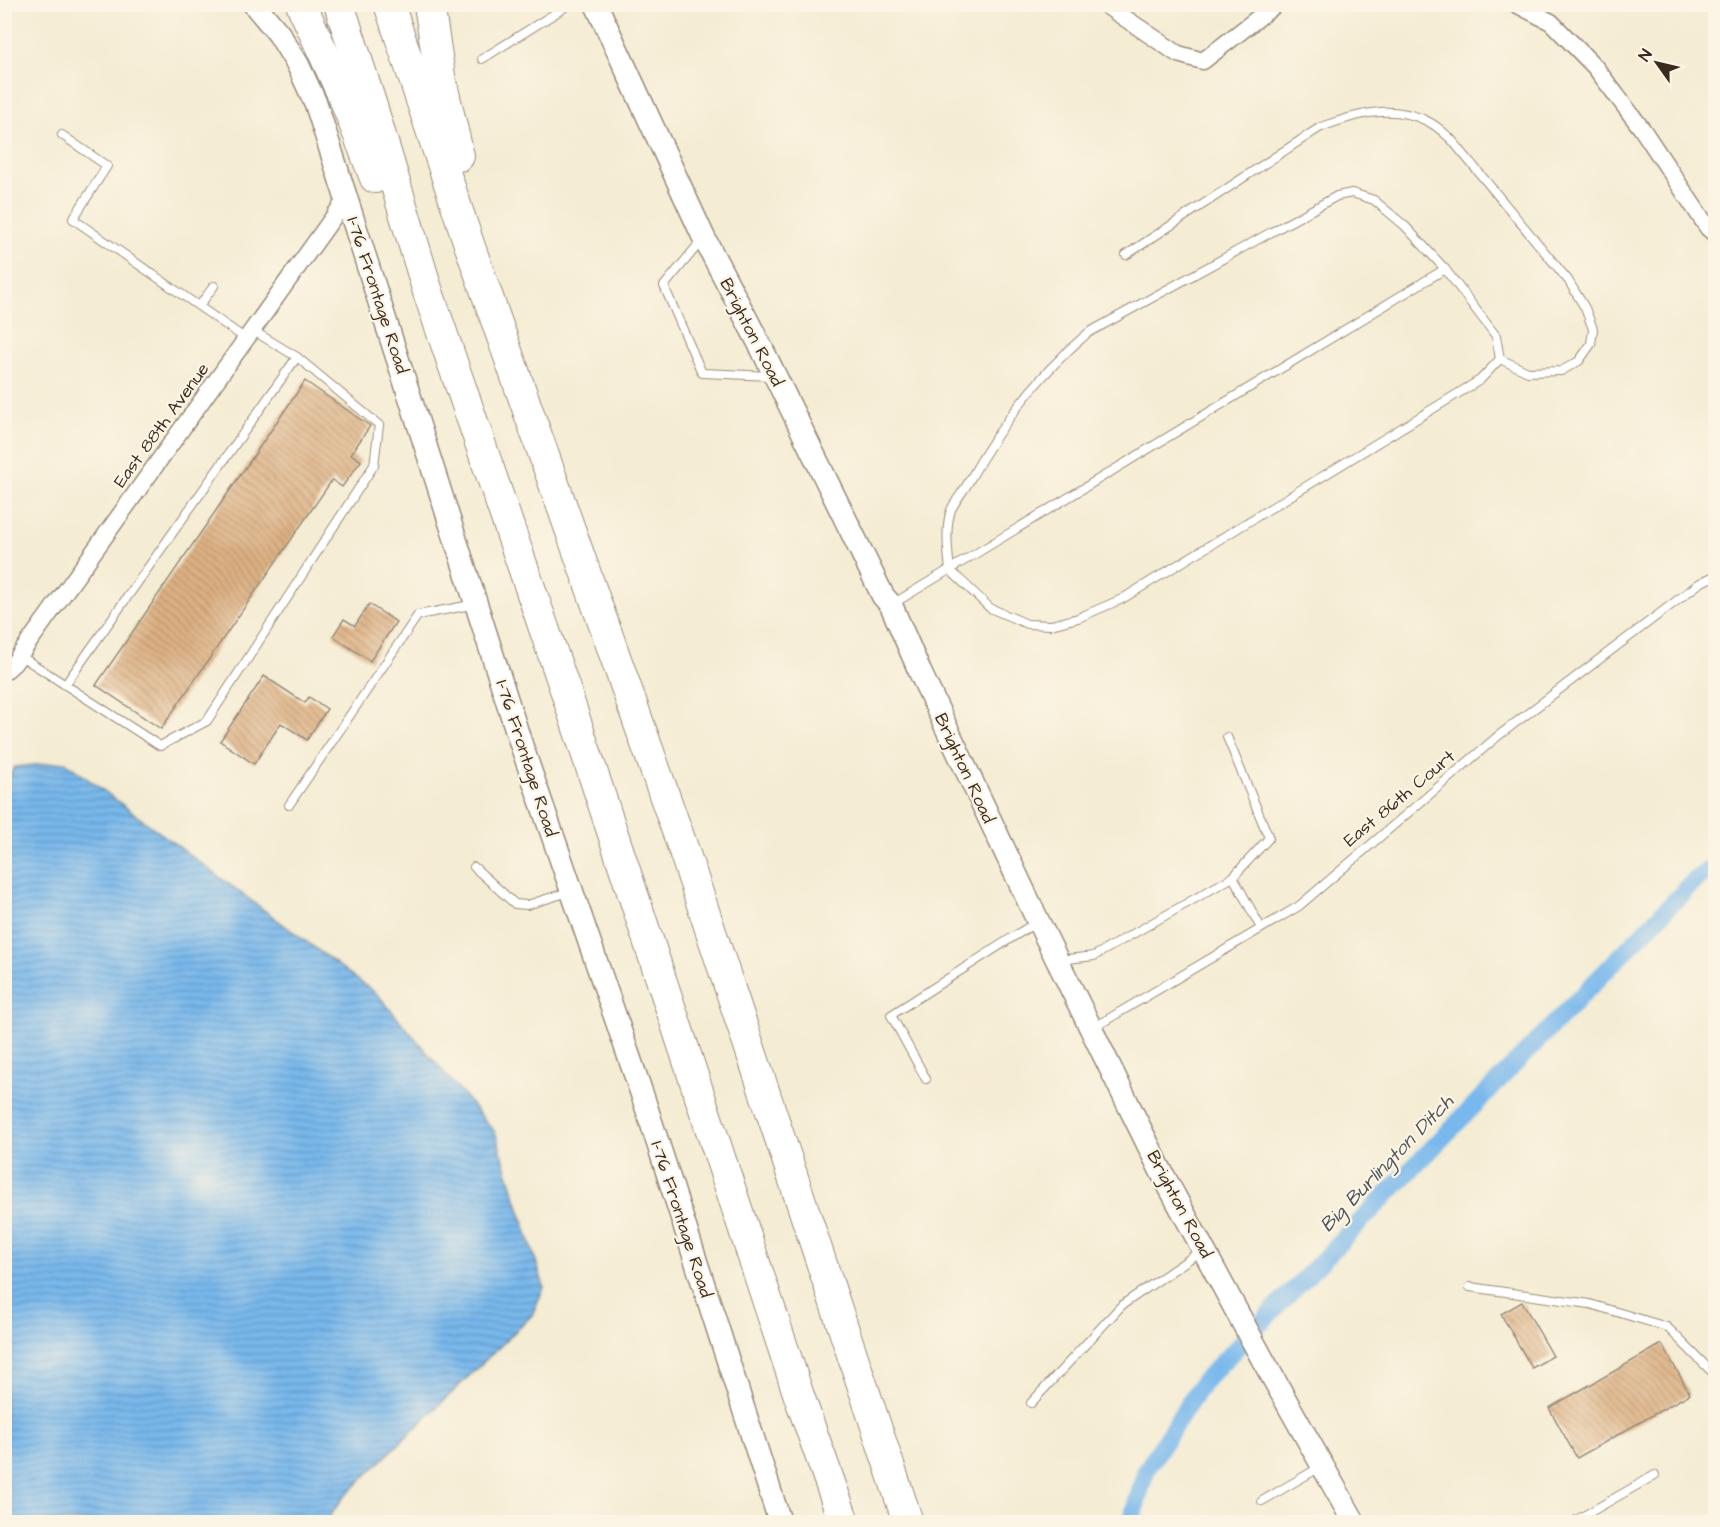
<svg xmlns="http://www.w3.org/2000/svg" width="1720" height="1527" viewBox="0 0 1720 1527" font-family="'Architects Daughter',sans-serif">
<style>
.water{fill:url(#water-rules);stroke:#5a7185;stroke-width:1.5}
.lines{fill:none;stroke-linecap:round;stroke-linejoin:round}
.canal{stroke:#78b8ec;stroke-width:18}
.building{fill:url(#building-back-hatch)}
.lane-casing{stroke:#988b78;stroke-width:10}
.street-casing{stroke:#988b78;stroke-width:19}
.secondary-casing{stroke:#988b78;stroke-width:25}
.highway-casing{stroke:#988b78;stroke-width:32}
.lane{stroke:#fff;stroke-width:8}
.street{stroke:#fff;stroke-width:16}
.secondary{stroke:#fff;stroke-width:22}
.highway{stroke:#fff;stroke-width:30}
.labels{text-anchor:middle;stroke-width:4.5;stroke-linejoin:round;paint-order:stroke}
.street-label{font-size:18px;fill:#3b2a1e;stroke:#fcf5e5}
.water-label{font-size:20px;font-style:italic;fill:#4d555c;stroke:#fcf5e5}
</style>
<defs>
<pattern id="water-rules" width="6" height="5" patternUnits="userSpaceOnUse" patternTransform="scale(1.5)"><rect width="6" height="5" fill="#78b8ec"/><path d="M0 2.5h6" fill="none" stroke="#6496bf"/></pattern>
<pattern id="building-back-hatch" width="6" height="6" patternUnits="userSpaceOnUse" patternTransform="scale(1.5)"><rect width="6" height="6" fill="#ddb183"/><path d="M-1 5l2 2M0 0l6 6M5-1l2 2" fill="none" stroke="#b4906b"/></pattern>
</defs>
<rect width="100%" height="100%" fill="#fcf5e5"/>
<filter id="ink" filterUnits="userSpaceOnUse"><feTurbulence type="fractalNoise" baseFrequency=".0167" numOctaves="2"/><feDisplacementMap in="SourceGraphic" scale="12" xChannelSelector="R" yChannelSelector="G"/><feConvolveMatrix kernelMatrix="1 2 1 2 8 2 1 2 1" color-interpolation-filters="sRGB"/></filter>
<filter id="wash" filterUnits="userSpaceOnUse"><feTurbulence type="fractalNoise" baseFrequency=".008" numOctaves="4" result="noise"/><feDisplacementMap in="SourceGraphic" scale="24" xChannelSelector="R" yChannelSelector="G"/><feGaussianBlur stdDeviation="1.35" result="paint"/><feColorMatrix in="noise" values="0 0 0 0 0 0 0 0 0 0 0 0 0 0 0 0 0 1.4 0 .05"/><feComposite in="paint" operator="in"/></filter>
<g filter="url(#wash)">
<rect width="100%" height="100%" fill="#f4ecd3"/>
<!-- water -->
<path class="water" d="M65,762L378,995L495,1132L544,1287L532,1315L344,1497L325,1522H5V782L15,767Z"/>
<g class="lines">
<!-- canal -->
<path class="canal" d="M1131,1522L1146,1470L1202,1383L1694,881L1716,864"/>
</g>
<g id="blocks">
<!-- building -->
<g class="building">
<path d="M305,381L370,426L351,454L361,461L342,487L332,480L161,729L96,685Z"/>
<path d="M369,604L396,622L370,661L333,636L344,619L355,626Z"/>
<path d="M264,676L305,703L309,697L327,709L307,740L281,723L254,764L220,741Z"/>
<path d="M1522,1302L1553,1356L1532,1368L1501,1314Z"/>
<path d="M1662,1344L1690,1394L1577,1458L1549,1408Z"/>
</g>
</g>
</g>
<g filter="url(#ink)">
<use href="#blocks" fill-opacity="0" stroke="#988b78" stroke-width="1.5"/>
<g class="lines">
<defs>
<g id="lane">
<path d="M672,4H675"/>
<path d="M482,59L570,4"/>
<path d="M62,135L107,166L73,219L246,339"/>
<path d="M1352,193L1374,200L1405,226L1445,269L1496,336L1500,359L1480,380L1122,599L1078,618L1051,625L1027,624L990,608L950,570C948,553 945,527 951,510C955,501 963,492 968,483C999,427 1039,374 1088,333L1337,196Z"/>
<path d="M702,240L664,286L702,373L772,376"/>
<path d="M1126,255L1319,128C1355,114 1393,103 1429,122C1437,126 1444,133 1451,139L1568,280L1585,308L1593,329L1591,344L1579,361L1561,371L1528,372L1500,359"/>
<path d="M199,306L214,286"/>
<path d="M891,605L1445,269"/>
<path d="M19,655L160,746L207,721L374,465L379,425L297,357"/>
<path d="M65,685L297,357L252,330"/>
<path d="M1227,737L1269,838L1233,877"/>
<path d="M289,805L418,615L476,604"/>
<path d="M474,867L515,904L527,905L572,891"/>
<path d="M1059,960L1094,956L1233,877L1261,928"/>
<path d="M1093,1028L1299,906L1498,736L1700,583L1716,575"/>
<path d="M926,1079L891,1015L1038,921"/>
<path d="M1470,1287L1590,1304L1667,1327L1716,1376"/>
<path d="M1031,1403L1122,1305L1201,1251"/>
<path d="M1262,1501L1322,1466"/>
<path d="M1573,1522L1655,1475"/>
</g>
<g id="street">
<path d="M1104,4L1178,54L1203,61L1276,4"/>
<path d="M1516,4L1551,22L1595,67L1642,129L1708,228L1716,235"/>
<path d="M4,672L14,663L347,198"/>
</g>
<g id="secondary">
<path d="M254,4L279,34L298,65L316,104L521,744L644,1100L780,1522"/>
<path d="M596,4L704,238L762,349L883,596L891,605L920,672L1038,921L1162,1173L1263,1360L1354,1522"/>
</g>
<g id="highway">
<path d="M301,4L345,100L375,178"/>
<path d="M339,4L372,106L428,292L566,692L799,1396L844,1522"/>
<path d="M389,4L469,244L683,848L908,1522"/>
<path d="M429,4L440,76L459,156"/>
</g>
</defs>
<!-- lane casing -->
<use href="#lane" class="lane-casing"/>
<!-- street casing -->
<use href="#street" class="street-casing"/>
<!-- secondary casing -->
<use href="#secondary" class="secondary-casing"/>
<!-- highway casing -->
<use href="#highway" class="highway-casing"/>
<!-- lane -->
<use href="#lane" class="lane"/>
<!-- street -->
<use href="#street" class="street"/>
<!-- secondary -->
<use href="#secondary" class="secondary"/>
<!-- highway -->
<use href="#highway" class="highway"/>
</g>
</g>
<g class="labels">
<!-- street labels -->
<g class="street-label">
<text transform="translate(378 295) rotate(72)" y="6">I-76 Frontage Road</text>
<text transform="translate(752 332) rotate(63)" y="6">Brighton Road</text>
<text transform="translate(161 425) rotate(-54)" y="6">East 88th Avenue</text>
<text transform="translate(527 758) rotate(72)" y="6">I-76 Frontage Road</text>
<text transform="translate(965 768) rotate(65)" y="6">Brighton Road</text>
<text transform="translate(1399 798) rotate(-40)" y="6">East 86th Court</text>
<text transform="translate(1180 1204) rotate(62)" y="6">Brighton Road</text>
<text transform="translate(682 1219) rotate(72)" y="6">I-76 Frontage Road</text>
</g>
<!-- water labels -->
<g class="water-label">
<text transform="translate(1386 1163) rotate(-46)" y="7">Big Burlington Ditch</text>
</g>
</g>
<!-- margin -->
<rect width="1720" height="1527" fill="none" stroke="#fcf5e5" stroke-width="24"/>
<!-- north arrow -->
<g transform="translate(1657 63) rotate(304)" stroke="#fcf5e5" stroke-width="4.5" paint-order="stroke">
<path d="M0-4.5L10 22L0 15L-10 22Z" fill="#3b2a1e"/>
<text y="-9" font-size="16" font-weight="bold" text-anchor="middle" fill="#3b2a1e">N</text>
</g>
</svg>
